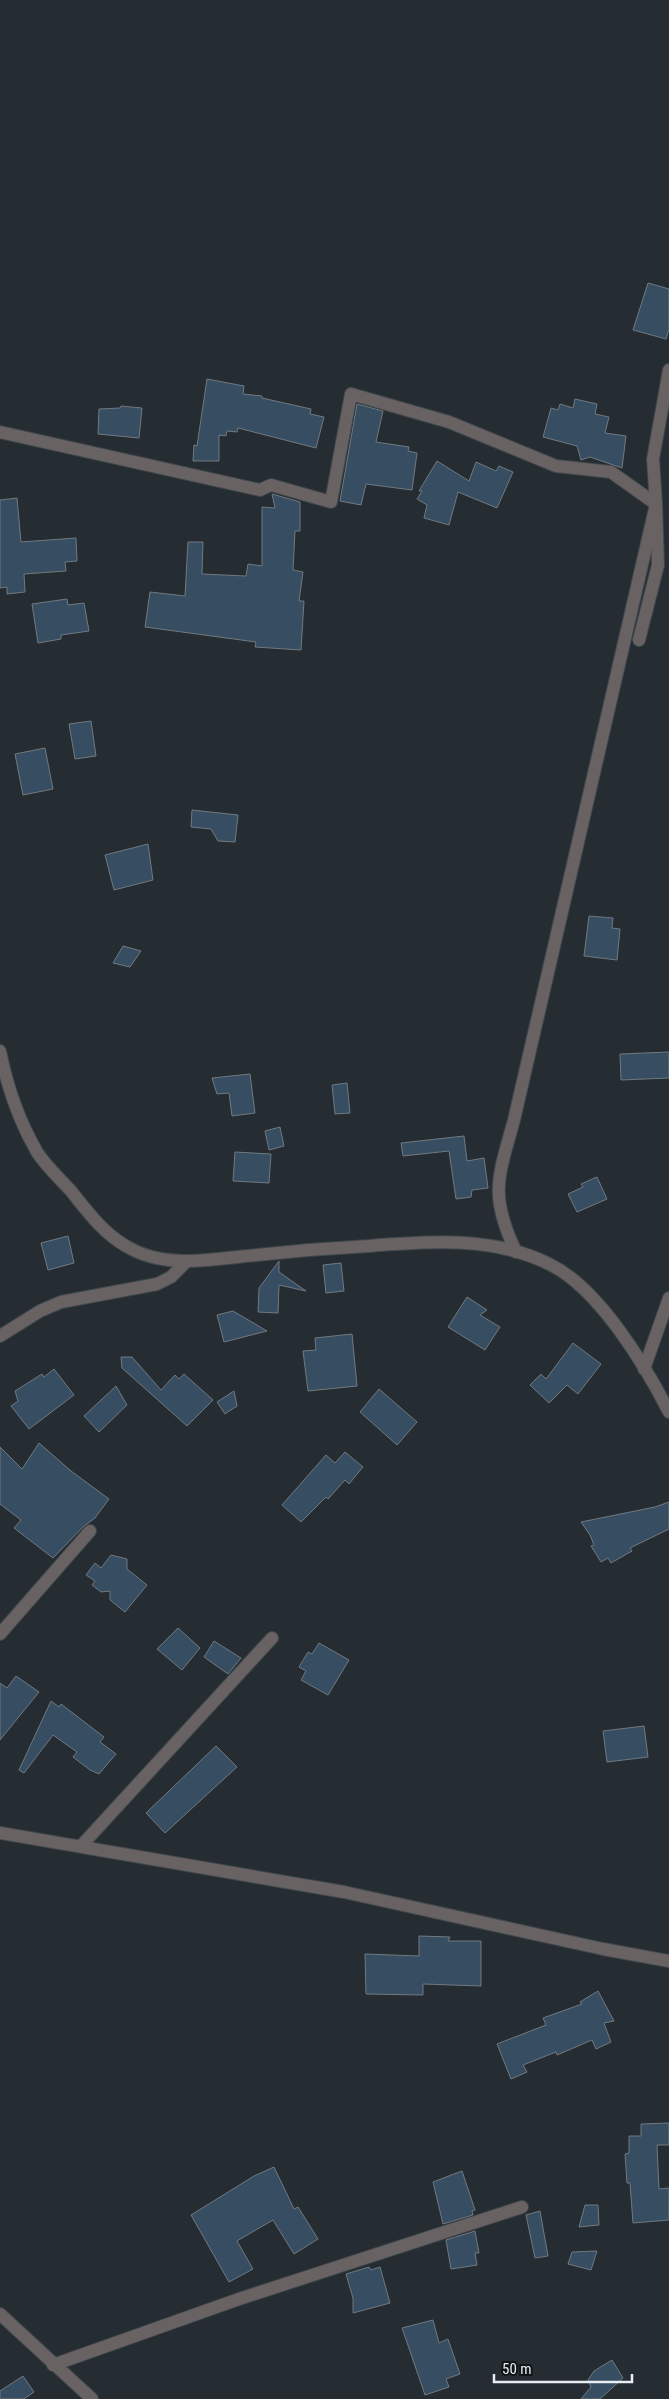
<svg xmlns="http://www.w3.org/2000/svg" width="669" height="2399" viewBox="0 0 669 2399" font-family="'Roboto Condensed',sans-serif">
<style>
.building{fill:#374e62;stroke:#717980}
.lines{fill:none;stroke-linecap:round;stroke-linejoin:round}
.street-casing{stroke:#40474d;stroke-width:14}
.street{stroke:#686362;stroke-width:12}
</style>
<rect width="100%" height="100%" fill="#252c32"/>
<!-- building -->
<g class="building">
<path d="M648,283L669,289V329L666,339L633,330Z"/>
<path d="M207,379L244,386L243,394L262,396V398L311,409L310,414L324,417L316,448L238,428L237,432L227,431L226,436L219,435V461H193L194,445L197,446Z"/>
<path d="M575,399L597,404L595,414L609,417L605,433L626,436L622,468L590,457L581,460L577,446L543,437L551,408L558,410L560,404L573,408Z"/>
<path d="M357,404L383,411L376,442L409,447L408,451L417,453L412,490L366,484L361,505L340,501Z"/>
<path d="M121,406L142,408L139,438L98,434L99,409L120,408Z"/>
<path d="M437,461L469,481L476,462L496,471L499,466L513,472L497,508L458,492L449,525L424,518L427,505L417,499L422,491H419Z"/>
<path d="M272,494L300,502V531H295L293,570L303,572L299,601H304L301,650L255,647L256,642L145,627L150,592L185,596L188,542H203L202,574L246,576L248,564L262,566V507L275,508Z"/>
<path d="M17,498L21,542L76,538L77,561L65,562L66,571L24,574L25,592L7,594V587L0,588V500Z"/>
<path d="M67,599L68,605L84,603L89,631L61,635V639L38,643L32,604Z"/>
<path d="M91,721L96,756L75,759L69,724Z"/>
<path d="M45,748L53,789L23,795L15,754Z"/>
<path d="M192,810L238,815L235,842L218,841L211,829L191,827Z"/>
<path d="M148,844L153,880L114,890L105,855Z"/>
<path d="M589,916L613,918L612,928L620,929L617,960L584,956Z"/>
<path d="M123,946L141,951L130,967L113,963Z"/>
<path d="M669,1052V1078L621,1080L620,1054Z"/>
<path d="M250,1074L255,1113L232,1116L229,1093L217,1094L212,1078Z"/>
<path d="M347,1083L350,1113L335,1114L332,1085Z"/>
<path d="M280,1127L284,1146L269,1150L265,1131Z"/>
<path d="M464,1136L467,1161L484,1158L488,1188L472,1190L471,1197L456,1199L449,1151L403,1156L401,1143Z"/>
<path d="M235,1152L271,1154L269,1183L233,1181Z"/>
<path d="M597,1177L607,1199L577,1212L568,1194L583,1187L581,1184Z"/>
<path d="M68,1236L74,1263L48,1270L41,1243Z"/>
<path d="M279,1261V1272L306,1291L279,1285L278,1313L258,1312L259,1288Z"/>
<path d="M341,1263L344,1291L326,1293L323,1265Z"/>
<path d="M467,1297L487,1310L480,1315L500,1327L485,1350L448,1327Z"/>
<path d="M233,1311L267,1331L224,1342L217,1315Z"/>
<path d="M352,1334L357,1386L308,1391L303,1351L316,1350L315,1338Z"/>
<path d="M573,1343L601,1364L578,1394L567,1385L549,1403L530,1385L541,1374L546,1379Z"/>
<path d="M121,1357H132L161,1390L175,1375L179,1379L184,1374L213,1400L187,1426L122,1368Z"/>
<path d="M54,1369L74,1395L29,1429L11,1406L18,1401L15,1391L42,1374L44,1377Z"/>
<path d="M116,1386L127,1405L99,1432L84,1416Z"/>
<path d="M379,1389L417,1422L397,1445L360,1412Z"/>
<path d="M234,1391L237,1406L225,1414L217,1402Z"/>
<path d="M39,1443L71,1471L109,1499L95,1518L84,1526L53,1558L14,1528L21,1520L0,1504V1447L22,1469Z"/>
<path d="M345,1452L363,1467L349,1484L345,1480L328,1499L326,1497L301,1522L282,1505L326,1455L335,1463Z"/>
<path d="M669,1502V1529L630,1548L632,1551L611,1563L608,1558L601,1562L591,1546L594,1545L590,1535L581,1522L655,1507Z"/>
<path d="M111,1555L127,1559V1569L147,1585L125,1612L110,1600V1591L101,1592L92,1585L95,1581L86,1575L95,1563L101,1568Z"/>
<path d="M178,1628L200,1648L182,1670L157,1649Z"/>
<path d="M214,1641L241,1658L228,1674L204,1657Z"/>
<path d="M319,1643L349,1660L328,1695L301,1680L306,1671L299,1667L308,1652L312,1654Z"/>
<path d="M16,1676L39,1692L0,1740V1683L7,1688Z"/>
<path d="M51,1701L59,1707L61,1704L104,1737L100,1742L116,1754L99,1774L90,1770L73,1757L77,1752L53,1735L24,1773L19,1770Z"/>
<path d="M644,1726L648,1757L607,1762L603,1731Z"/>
<path d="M216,1746L237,1767L165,1833L146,1813Z"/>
<path d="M419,1936L450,1937L448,1941H481V1986L423,1984V1995L366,1994L365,1954L419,1956Z"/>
<path d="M598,1991L614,2021L604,2023L611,2042L596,2049L592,2040L557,2055L556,2052L523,2065L527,2072L511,2079L497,2044L546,2025L543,2018L582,2004L580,2002Z"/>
<path d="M669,2123V2145H657L659,2189L669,2188V2220L633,2223L630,2183H627L625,2154L629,2153V2136H641V2124Z"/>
<path d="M274,2167L294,2209L298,2207L318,2239L294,2254L273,2220L237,2241L253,2269L229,2282L191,2215L254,2176Z"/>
<path d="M462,2171L475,2210L472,2211L473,2215L443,2224L433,2182Z"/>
<path d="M585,2205H598L599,2225L579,2227Z"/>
<path d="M540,2211L548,2256L535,2258L526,2215Z"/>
<path d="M475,2231L479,2253H475L477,2265L451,2269L446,2240Z"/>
<path d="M597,2251L591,2270L568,2264L572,2252Z"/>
<path d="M369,2267L371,2270L380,2267L390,2303L353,2313V2298L346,2274Z"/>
<path d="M433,2320L439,2343L448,2339L460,2374L446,2379L449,2387L425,2395L402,2328Z"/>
<path d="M612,2360L623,2378L600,2399H581L591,2387L588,2380L594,2371Z"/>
<path d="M23,2376L34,2392L24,2399H0V2391Z"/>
</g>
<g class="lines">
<defs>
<g id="street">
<path d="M0,432L260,490L271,485L331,502L351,394L449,422L556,466L611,472L656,504L658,565L639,640"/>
<path d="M0,1051C7,1086 19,1121 37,1152C46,1166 60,1179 71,1191C87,1211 103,1233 126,1246C165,1270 213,1259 257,1255C294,1251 331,1248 369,1246C430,1241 495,1236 551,1265C599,1289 645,1365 669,1412"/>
<path d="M516,1252C489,1195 498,1178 514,1120L656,504L653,459L669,370"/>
<path d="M0,1336L40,1311L61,1302L157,1284L171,1277L186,1262"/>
<path d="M644,1369L669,1298"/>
<path d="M0,1634L90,1531"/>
<path d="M0,1833L344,1892L603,1949L669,1961"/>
<path d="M81,1846L272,1638"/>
<path d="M0,2314L92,2399"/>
<path d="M53,2365L239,2299L522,2207"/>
</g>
</defs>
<!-- street casing -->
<use href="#street" class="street-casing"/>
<!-- street -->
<use href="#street" class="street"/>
</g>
<!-- scale -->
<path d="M494 2374v8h138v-8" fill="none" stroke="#e9edf1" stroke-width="2.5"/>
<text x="502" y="2374" font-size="15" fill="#e9edf1" stroke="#111417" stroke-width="4" paint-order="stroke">50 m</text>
</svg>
